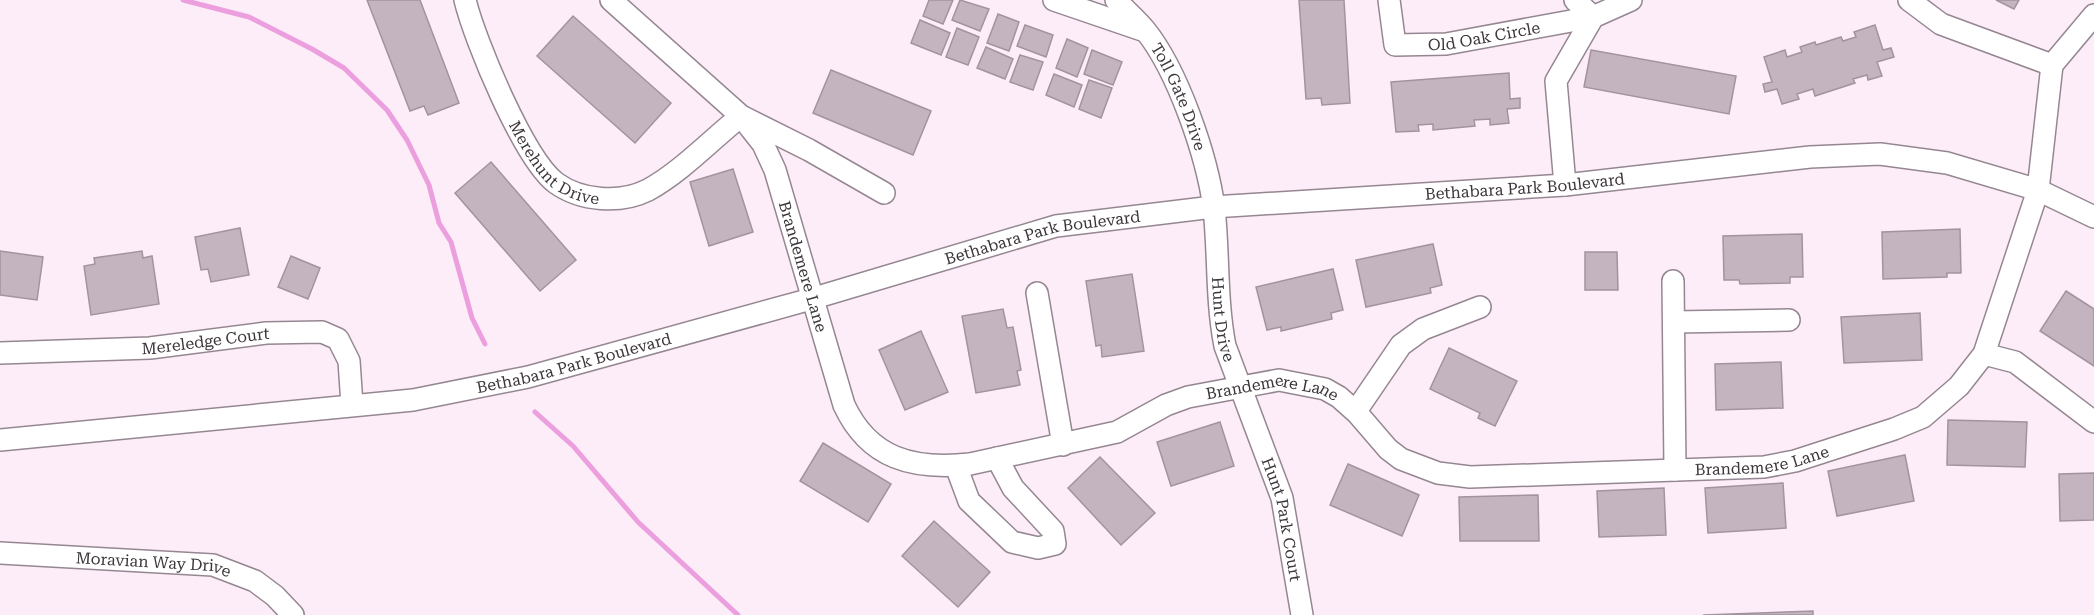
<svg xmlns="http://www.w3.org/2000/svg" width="2094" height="615" viewBox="0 0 2094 615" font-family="'Roboto Serif',serif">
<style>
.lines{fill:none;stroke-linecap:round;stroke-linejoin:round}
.stream{stroke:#ec9fde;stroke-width:5}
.building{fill:#c3b4c0;stroke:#a2949f;stroke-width:1.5}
.minor-casing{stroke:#958792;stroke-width:24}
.minor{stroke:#fff;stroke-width:21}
.labels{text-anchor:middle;stroke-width:6;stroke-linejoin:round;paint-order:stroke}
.street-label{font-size:16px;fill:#3c363b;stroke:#fff}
</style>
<rect width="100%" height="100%" fill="#fdedf9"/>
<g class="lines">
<!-- stream -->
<g class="stream">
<path d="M183,0L249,17L312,49L344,68L387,110L407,140L429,185L439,223L451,242L472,318L485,344"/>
<path d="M535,412L573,446L638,522L738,615"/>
</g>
</g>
<!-- building -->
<g class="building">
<path d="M367,0H420L459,103L428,115L424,106L410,111Z"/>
<path d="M929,0H953L943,24L923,16Z"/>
<path d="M960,0L989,9L980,31L952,20Z"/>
<path d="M1299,0H1344L1350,103L1322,105L1321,98L1306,99Z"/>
<path d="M1996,0H2019L2014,9Z"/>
<path d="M998,14L1019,22L1009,51L987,43Z"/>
<path d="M573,16L671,103L635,143L537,56Z"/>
<path d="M920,20L950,33L941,55L911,43Z"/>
<path d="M1025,25L1053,35L1046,57L1017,46Z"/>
<path d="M1875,25L1883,50L1891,48L1894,57L1877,62L1882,76L1868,80L1867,75L1853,79L1855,83L1815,96L1813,89L1797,94L1799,99L1782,104L1777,89L1765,92L1763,84L1772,82L1764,57L1785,50L1787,57L1802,52L1800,47L1815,42L1816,45L1841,37L1843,41L1856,37L1854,32Z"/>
<path d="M957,28L979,37L968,65L946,57Z"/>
<path d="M1067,39L1088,48L1077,77L1056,68Z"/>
<path d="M986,47L1013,59L1005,79L977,68Z"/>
<path d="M1092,50L1122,62L1113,85L1084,74Z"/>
<path d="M1591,50L1736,76L1729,114L1584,87Z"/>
<path d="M1020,55L1043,62L1033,90L1010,82Z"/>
<path d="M831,70L931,111L913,155L813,113Z"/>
<path d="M1509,73L1510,99L1520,98V108L1507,109L1509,123L1490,125V119L1474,120L1475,126L1433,130V124L1418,125L1419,131L1396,132L1391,82Z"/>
<path d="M1054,74L1082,85L1074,107L1046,95Z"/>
<path d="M1089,80L1112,88L1101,118L1079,109Z"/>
<path d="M491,162L576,260L540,291L455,193Z"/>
<path d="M733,169L753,232L709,246L690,182Z"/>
<path d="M240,228L249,275L211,282L208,269L201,270L195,237Z"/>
<path d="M1960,229L1961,273H1947V277L1883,279L1882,232Z"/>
<path d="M1802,234L1803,277H1790V283L1740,284L1739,280H1724L1723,236Z"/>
<path d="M1433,244L1442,285L1430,288L1431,293L1366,307L1356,260Z"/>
<path d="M0,251L43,257L37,300L0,295Z"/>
<path d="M142,251L143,258L152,256L159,304L91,315L84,266L95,264L94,258Z"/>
<path d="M1585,252H1617L1618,290H1585Z"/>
<path d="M291,256L320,268L308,299L278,287Z"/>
<path d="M1333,269L1343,310L1331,313L1332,319L1281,331V327L1267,330L1256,287Z"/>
<path d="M1132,274L1144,351L1102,357L1101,345L1096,346L1086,281Z"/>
<path d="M2066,291L2094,309V366L2040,331Z"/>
<path d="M1003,309L1007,328L1013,327L1021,370L1017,371L1020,385L976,393L962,316Z"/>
<path d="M1920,313L1922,360L1844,363L1841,317Z"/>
<path d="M921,331L948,392L905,410L879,350Z"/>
<path d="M1449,348L1517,381L1495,426L1478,418L1480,413L1430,389Z"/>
<path d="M1781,362L1783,408L1716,410L1715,364Z"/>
<path d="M1948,420L2027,422L2025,467L1947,465Z"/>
<path d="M1220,422L1234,466L1171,486L1157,442Z"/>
<path d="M823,443L891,484L868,522L800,481Z"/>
<path d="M1905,455L1914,501L1837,516L1828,471Z"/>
<path d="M1100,457L1155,513L1121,545L1068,488Z"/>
<path d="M1348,464L1419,495L1402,536L1330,505Z"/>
<path d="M2094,473V520L2060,521L2059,474Z"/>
<path d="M1783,483L1786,528L1708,533L1705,488Z"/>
<path d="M1664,488L1666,535L1599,537L1597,491Z"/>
<path d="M1538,495L1539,541H1460L1459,497Z"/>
<path d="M934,521L990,572L958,607L902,556Z"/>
<path d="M1813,611V615H1703Z"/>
</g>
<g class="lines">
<defs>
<g id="minor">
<path id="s1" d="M465,0C475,41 524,159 556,183C581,201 620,204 648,190C681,172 711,140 741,116L809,150L884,193"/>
<path id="s2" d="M611,0L741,116L763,144L775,170L844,405C869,459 913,470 970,464L1117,432L1166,405L1188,397L1279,380L1325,389L1339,397L1357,413L1388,449L1401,459L1438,473L1470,477L1764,467L1795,461L1894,429L1923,417L1959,386L1984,354L2038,190L2052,65L2094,15"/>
<path d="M1054,0L1142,30"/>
<path id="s3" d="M1116,0C1125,10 1136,19 1145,30C1178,71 1207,156 1214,208C1219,254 1216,300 1225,346L1282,498L1302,615"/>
<path id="s4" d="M1389,0L1395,45L1446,44L1593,17L1575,0"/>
<path d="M1909,0L1941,24L2052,65"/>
<path d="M1565,185L1556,81L1593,17L1631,0"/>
<path d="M1673,281L1675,470"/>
<path d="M1037,293L1063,445"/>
<path d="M1674,322L1789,320"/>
<path id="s5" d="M0,353L150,348L266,333L322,332L338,339L349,361L352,405"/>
<path d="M1984,354L2015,362L2094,422"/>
<path d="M1356,411L1401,345L1423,329L1480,307"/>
<path id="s6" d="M0,440L413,400L528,377L811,299L1056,226L1213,207L1565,185L1810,157L1880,154L1947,163L2038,190L2094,217"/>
<path d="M956,466L969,501L1012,542L1038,548L1055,544L1053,531L1013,488L997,458"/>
<path id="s7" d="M0,553L213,565L255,581L275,596L293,615"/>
</g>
</defs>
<!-- minor casing -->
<use href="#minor" class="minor-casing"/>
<!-- minor -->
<use href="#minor" class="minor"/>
</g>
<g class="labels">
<!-- street labels -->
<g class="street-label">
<text dy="6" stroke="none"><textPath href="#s4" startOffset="135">Old Oak Circle</textPath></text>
<text dy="6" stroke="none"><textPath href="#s3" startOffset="117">Toll Gate Drive</textPath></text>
<text dy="6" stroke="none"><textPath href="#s1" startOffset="192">Merehunt Drive</textPath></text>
<text dy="6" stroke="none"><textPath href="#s6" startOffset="1552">Bethabara Park Boulevard</textPath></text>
<text dy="6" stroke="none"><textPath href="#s6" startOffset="1066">Bethabara Park Boulevard</textPath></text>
<text dy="6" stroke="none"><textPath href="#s2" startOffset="339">Brandemere Lane</textPath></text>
<text dy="6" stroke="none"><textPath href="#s3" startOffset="346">Hunt Drive</textPath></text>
<text dy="6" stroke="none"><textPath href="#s5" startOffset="206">Mereledge Court</textPath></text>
<text dy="6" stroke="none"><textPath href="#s6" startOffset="580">Bethabara Park Boulevard</textPath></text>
<text dy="6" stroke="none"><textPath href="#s2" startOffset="950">Brandemere Lane</textPath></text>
<text dy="6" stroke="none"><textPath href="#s2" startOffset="1472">Brandemere Lane</textPath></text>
<text dy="6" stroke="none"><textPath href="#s3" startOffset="556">Hunt Park Court</textPath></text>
<text dy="6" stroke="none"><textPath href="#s7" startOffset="154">Moravian Way Drive</textPath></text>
</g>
</g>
</svg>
